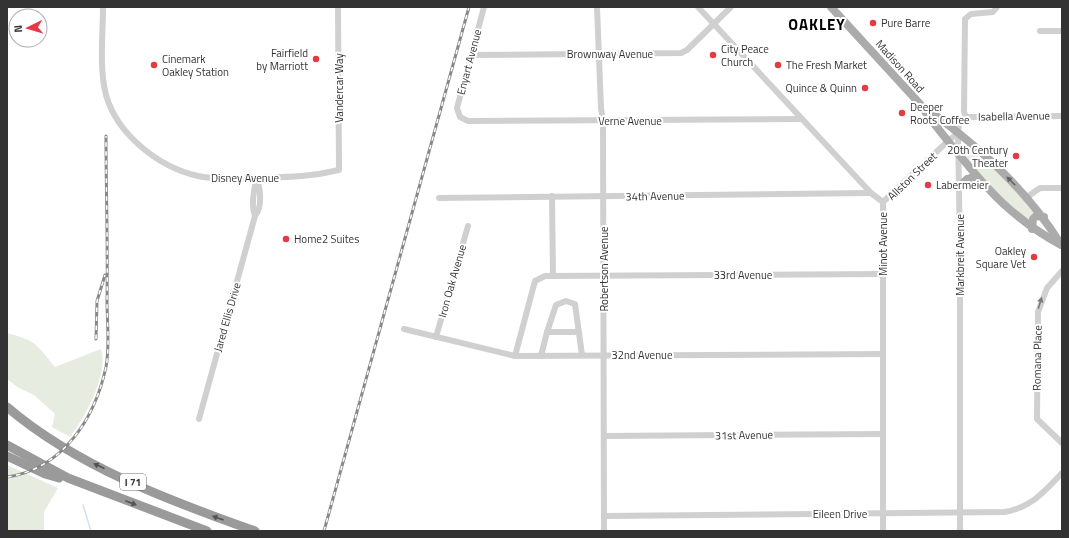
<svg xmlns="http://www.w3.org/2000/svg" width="1069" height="538" viewBox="0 0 1069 538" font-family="'Titillium Web',sans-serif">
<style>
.green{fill:#e6ecdf}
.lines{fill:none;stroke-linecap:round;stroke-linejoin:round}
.stream{stroke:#cfe2ee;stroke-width:1.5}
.minor{stroke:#d0d0d0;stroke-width:6}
.major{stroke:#ababab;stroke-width:8}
.highway{stroke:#9a9a9a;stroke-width:9}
.rail-casing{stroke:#888;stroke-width:3}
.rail{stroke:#fff;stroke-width:1.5;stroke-dasharray:4.5;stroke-linecap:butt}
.oneway{fill:#636363}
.oneway2{fill:#7a7a7a}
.oneway3{fill:#525252}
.poi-dot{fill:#e63946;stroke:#fff;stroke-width:1.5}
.labels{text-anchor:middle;stroke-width:4;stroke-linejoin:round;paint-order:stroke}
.shield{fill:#fff;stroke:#707070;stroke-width:1}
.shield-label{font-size:10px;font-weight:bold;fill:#333}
.poi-label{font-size:11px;fill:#333;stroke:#fff;text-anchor:start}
.street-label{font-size:11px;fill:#333;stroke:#fff}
.district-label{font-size:15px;font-weight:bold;letter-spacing:1px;fill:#000;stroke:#fff}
</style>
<rect width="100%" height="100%" fill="#fff"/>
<!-- green -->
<g class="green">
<path d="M966,149H970L982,160L992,166L1036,213L1028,221L992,189L963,153Z"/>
<path d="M7,333C37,341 36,344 55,367L101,349C109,374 85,417 70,437L52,427L55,414L34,395L19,388L7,379Z"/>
<path d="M7,465L58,488L44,512V531H7Z"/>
</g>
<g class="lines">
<!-- stream -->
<path class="stream" d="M83,505L91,531"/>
<!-- minor -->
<g class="minor">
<path d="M103,7C103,35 99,68 106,95C117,134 158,167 198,176C214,180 232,178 249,178C283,177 306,178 339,170L338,7"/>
<path d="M484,7L457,108L460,117L468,121L802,119"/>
<path d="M597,7L601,108L603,121L604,531"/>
<path d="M698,7L871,193L883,202"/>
<path d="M1040,31H1062"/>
<path d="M471,55L681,53L687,50L731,7"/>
<path d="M966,117L964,112L965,19L971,14L993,12L997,7"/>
<path d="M966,117L1062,116"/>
<path d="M552,196L553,276"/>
<path d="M1027,197L1040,188H1062"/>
<path d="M439,198L871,193"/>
<path d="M883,202V531"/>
<path d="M883,202L948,141L958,133"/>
<path d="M255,216C251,206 254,189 257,178"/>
<path d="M1062,271L1047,288L1038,312L1037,419L1062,443"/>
<path d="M404,329L515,356L883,354"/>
<path d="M579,332H547L556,305L566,301L575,304L582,355"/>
<path d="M436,337L468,226"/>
<path d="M515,356L535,281L545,276L883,274"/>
<path d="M541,356L547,332"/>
<path d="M199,419L255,216C263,206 260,189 257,178"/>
<path d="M604,436L883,434"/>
<path d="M604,516L1004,512C1031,508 1045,491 1062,473"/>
<path d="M960,531V248L958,133L959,125L966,117"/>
</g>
<!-- major -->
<g class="major">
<path d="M831,7L920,104C931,121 944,136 957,152C990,193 1014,219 1061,245"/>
<path d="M924,107C976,144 1026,188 1060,243"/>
<path d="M959,187L967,179L976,177"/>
<path d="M1032,229L1033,219L1036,216L1044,217"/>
</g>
<!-- highway -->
<g class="highway">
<path d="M7,407C76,466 170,501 255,531"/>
<path d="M7,445L68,478L207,531"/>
<path d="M7,456L45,474L59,478"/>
</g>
<defs>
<g id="rail">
<path d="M96,339L97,301L105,275"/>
<path d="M7,477C63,469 95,418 106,367C110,346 107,322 107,300C108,245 106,191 106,136"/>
<path d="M324,531L469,7"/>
</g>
</defs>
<!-- rail casing -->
<use href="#rail" class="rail-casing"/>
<!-- rail -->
<use href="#rail" class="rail"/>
</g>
<!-- one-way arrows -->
<defs><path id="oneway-solid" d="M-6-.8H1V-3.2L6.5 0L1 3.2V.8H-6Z"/></defs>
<use class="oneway" href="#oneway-solid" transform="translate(1011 181) rotate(-135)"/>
<use class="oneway2" href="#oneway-solid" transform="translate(1040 303) rotate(-73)"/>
<g class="oneway3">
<use href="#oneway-solid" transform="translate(99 466) rotate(-155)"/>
<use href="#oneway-solid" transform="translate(131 503) rotate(21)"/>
<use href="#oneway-solid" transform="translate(218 518) rotate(-160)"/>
</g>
<!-- markers -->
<g class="poi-dot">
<circle cx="873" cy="23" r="4"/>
<circle cx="713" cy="55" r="4"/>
<circle cx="316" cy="59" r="4"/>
<circle cx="154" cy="65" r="4"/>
<circle cx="778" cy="65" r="4"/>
<circle cx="865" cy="88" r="4"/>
<circle cx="902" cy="113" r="4"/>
<circle cx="1016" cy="156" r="4"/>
<circle cx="928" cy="185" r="4"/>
<circle cx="286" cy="239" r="4"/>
<circle cx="1034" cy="257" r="4"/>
</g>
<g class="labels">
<!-- shield labels -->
<rect class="shield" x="120" y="474" width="26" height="16" rx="3"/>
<g class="shield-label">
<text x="133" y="486">I 71</text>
</g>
<!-- poi labels -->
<g class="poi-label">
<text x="881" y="27">Pure Barre</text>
<text x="721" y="53">City Peace<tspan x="721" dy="13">Church</tspan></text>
<text x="308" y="57" text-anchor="end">Fairfield<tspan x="308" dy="13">by Marriott</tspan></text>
<text x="162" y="63">Cinemark<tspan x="162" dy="13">Oakley Station</tspan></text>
<text x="786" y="69">The Fresh Market</text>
<text x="857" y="92" text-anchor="end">Quince &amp; Quinn</text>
<text x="910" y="111">Deeper<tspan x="910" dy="13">Roots Coffee</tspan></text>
<text x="1008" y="154" text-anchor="end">20th Century<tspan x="1008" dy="13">Theater</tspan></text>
<text x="936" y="189">Labermeier</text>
<text x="294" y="243">Home2 Suites</text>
<text x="1026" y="255" text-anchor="end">Oakley<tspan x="1026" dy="13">Square Vet</tspan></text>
</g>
<!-- street labels -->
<g class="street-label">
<text x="610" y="58">Brownway Avenue</text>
<text transform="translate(469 62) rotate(-75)" y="4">Enyart Avenue</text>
<text transform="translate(900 66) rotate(48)" y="4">Madison Road</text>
<text transform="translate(339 88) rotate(-90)" y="4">Vandercar Way</text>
<text transform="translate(1014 116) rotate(-1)" y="4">Isabella Avenue</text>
<text x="630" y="125">Verne Avenue</text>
<text transform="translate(912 176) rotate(-44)" y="4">Allston Street</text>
<text x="245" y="182">Disney Avenue</text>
<text transform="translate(655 196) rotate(-1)" y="4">34th Avenue</text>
<text transform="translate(883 244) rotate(-90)" y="4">Minot Avenue</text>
<text transform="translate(960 255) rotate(-90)" y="4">Markbreit Avenue</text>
<text transform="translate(604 269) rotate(-90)" y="4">Robertson Avenue</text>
<text x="743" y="279">33rd Avenue</text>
<text transform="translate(452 281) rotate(-74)" y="4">Iron Oak Avenue</text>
<text transform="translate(227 317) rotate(-74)" y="4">Jared Ellis Drive</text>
<text x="642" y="359">32nd Avenue</text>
<text transform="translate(1037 358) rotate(-89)" y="4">Romana Place</text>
<text transform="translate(744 435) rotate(-1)" y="4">31st Avenue</text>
<text x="840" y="518">Eileen Drive</text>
</g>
<!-- district labels -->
<g class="district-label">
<text x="817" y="30">OAKLEY</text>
</g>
</g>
<!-- border -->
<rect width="1069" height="538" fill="none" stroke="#333333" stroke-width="16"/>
<!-- north arrow -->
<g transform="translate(28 28) rotate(265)"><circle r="19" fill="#ffffff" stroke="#adadad"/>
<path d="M0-3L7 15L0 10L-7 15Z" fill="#e63946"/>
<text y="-6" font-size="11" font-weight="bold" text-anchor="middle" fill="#333333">N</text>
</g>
</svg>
